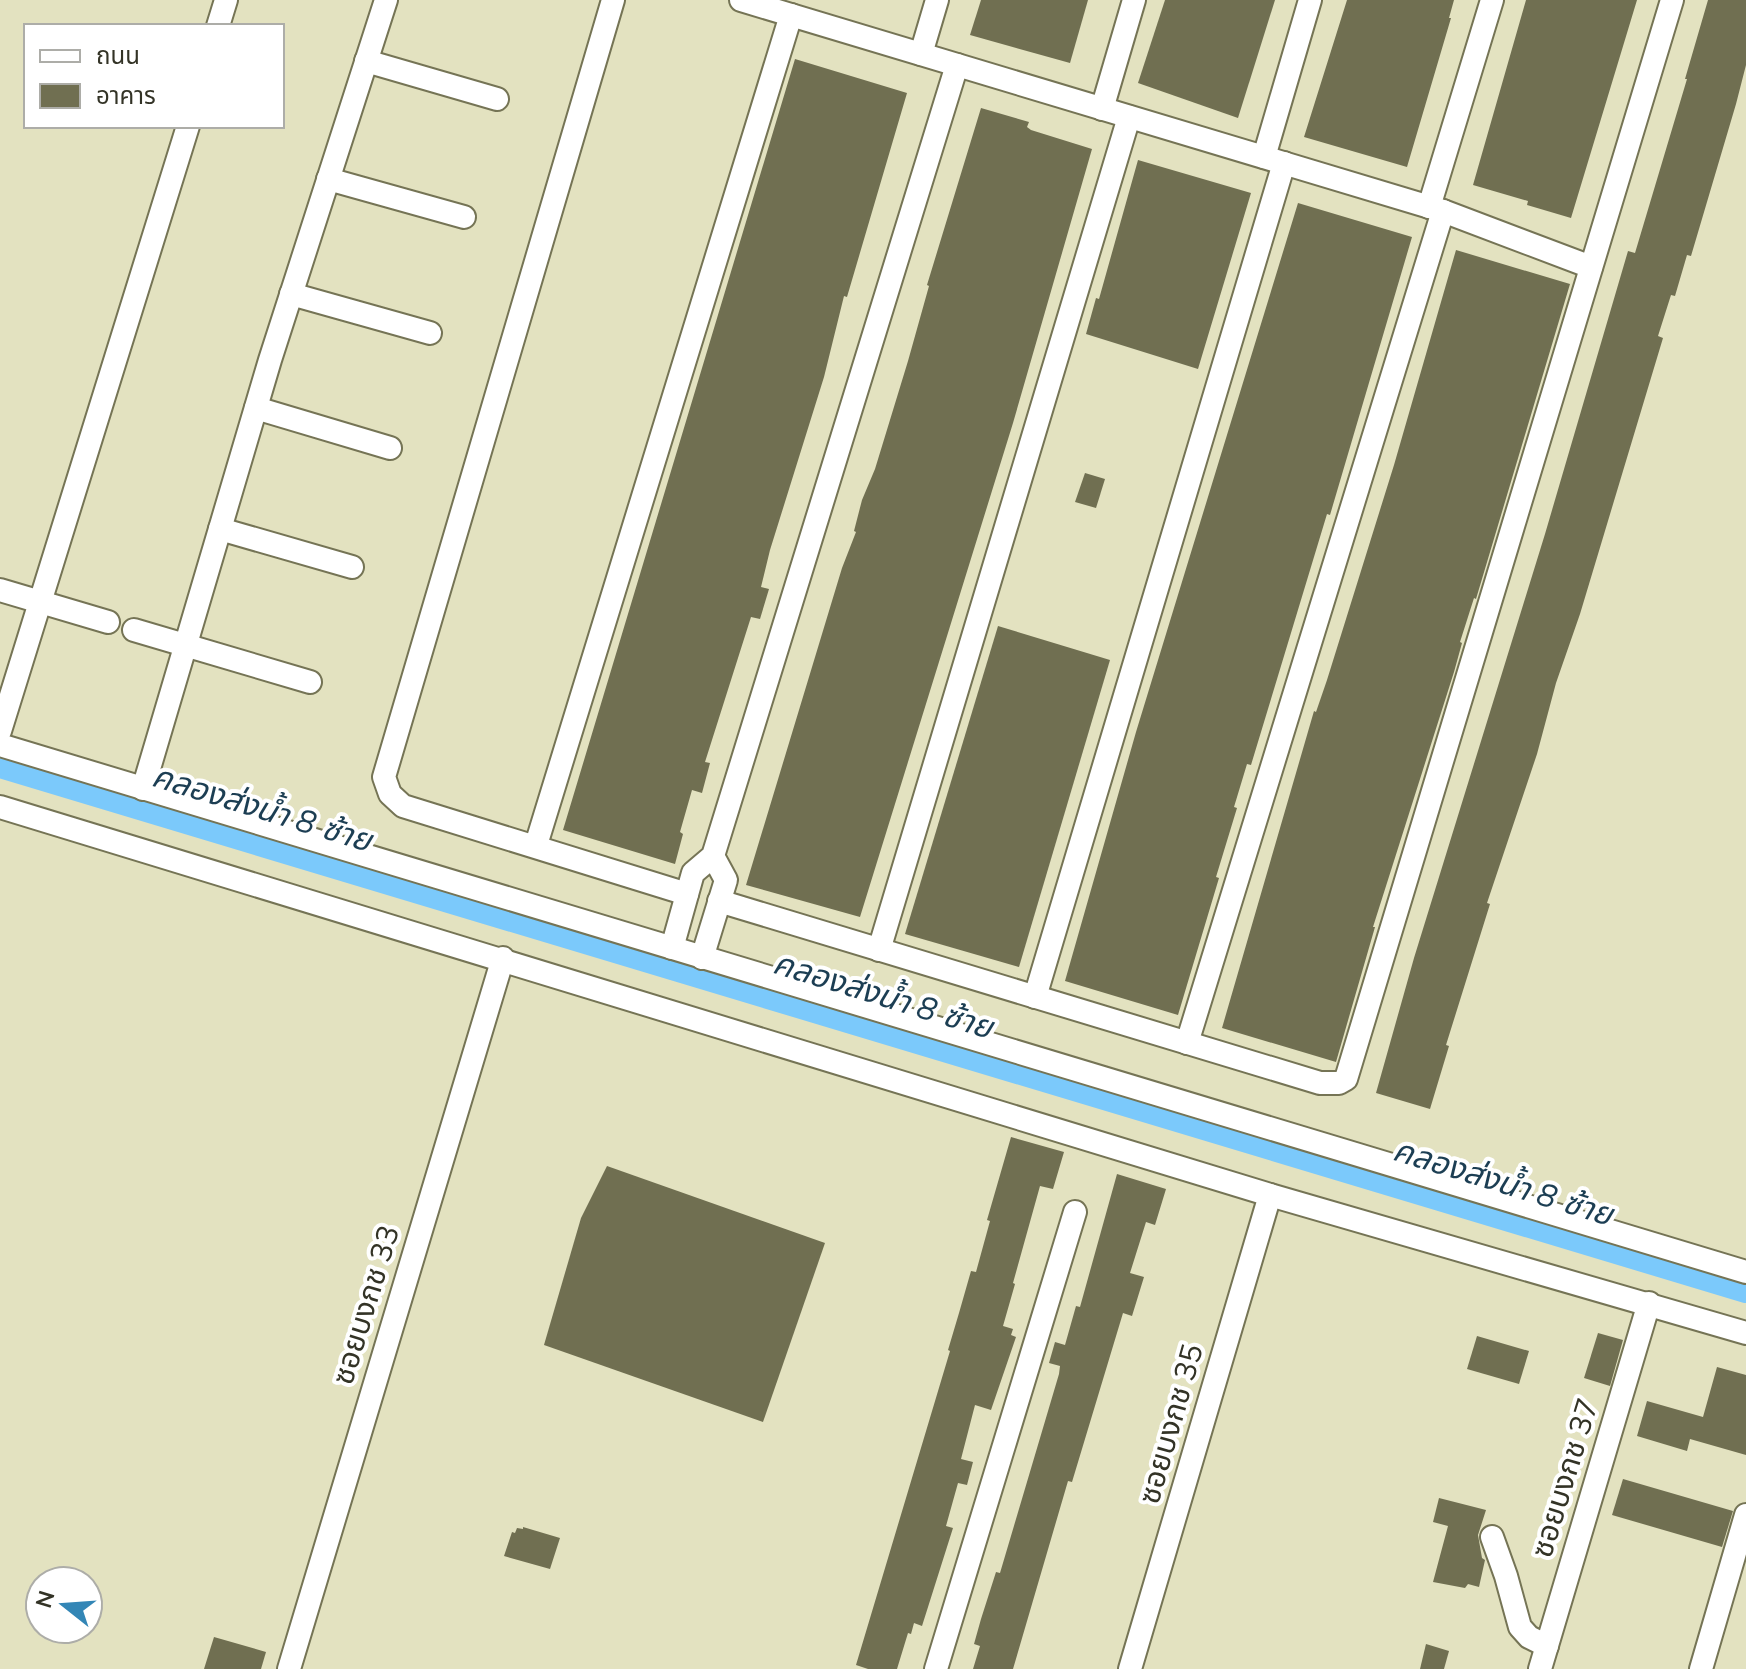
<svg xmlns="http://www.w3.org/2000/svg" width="1746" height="1669" viewBox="0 0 1746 1669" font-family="Mulish,'Noto Sans Thai',sans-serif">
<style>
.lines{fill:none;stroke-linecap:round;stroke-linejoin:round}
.canal{stroke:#7bc9fb;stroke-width:26}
.building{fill:#706f51}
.minor-casing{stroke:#757455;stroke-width:26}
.minor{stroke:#fff;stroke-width:22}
.labels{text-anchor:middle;stroke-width:8;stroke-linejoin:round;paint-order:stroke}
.street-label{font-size:30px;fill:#333326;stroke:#fff}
.water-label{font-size:32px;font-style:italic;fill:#1c3e53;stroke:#fff}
</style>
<rect width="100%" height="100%" fill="#e3e2c0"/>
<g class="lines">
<!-- canal -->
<path class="canal" d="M0,765L1746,1290"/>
</g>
<!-- building -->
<g class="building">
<path d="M981,0H1088L1070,63L970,35Z"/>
<path d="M1165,0H1275L1238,118L1138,83Z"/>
<path d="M1347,0H1454L1449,18H1451L1407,167L1304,137Z"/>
<path d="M1526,0H1637L1571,218L1527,205L1528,201L1473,185Z"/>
<path d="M1708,0H1746V65L1736,104L1691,256L1687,255L1675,296L1671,295L1658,336L1663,338L1580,614L1556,683L1537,754L1487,903L1490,904L1446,1045L1449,1046L1430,1109L1376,1093L1414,958L1545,534L1628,251L1635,253L1687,79H1685Z"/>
<path d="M795,59L907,93L847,297L844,296L824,377L770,550L761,587L769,589L760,619L751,617L705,762L710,763L702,793L692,790L680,832L683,834L675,864L563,830Z"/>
<path d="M981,108L1029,122L1027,127L1031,130L1092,149L1013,423L860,917L746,885L842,568L856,532L854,531L862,500L875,469L908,361L929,286L927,285Z"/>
<path d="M1138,160L1251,193L1198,369L1086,334L1096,298L1099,299Z"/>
<path d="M1298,203L1412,237L1330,515L1327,514L1251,765L1247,764L1234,807L1237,808L1216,877L1219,878L1178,1015L1065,981L1136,732Z"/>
<path d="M1456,250L1570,284L1476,599L1474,598L1460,642L1462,643L1454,672L1373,927H1375L1336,1062L1222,1028L1314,711L1316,712L1327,680L1394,465Z"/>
<path d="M1085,473L1105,479L1096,508L1075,502Z"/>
<path d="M998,626L1110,660L1019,967L905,934Z"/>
<path d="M1011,1137L1064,1152L1053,1189L1040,1186L1013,1283L1015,1284L1003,1326L1013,1329L1011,1335L1016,1337L991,1410L975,1405L961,1459L973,1462L967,1485L958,1483L946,1526L953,1528L922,1626L914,1623L911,1634L908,1633L897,1669H868L856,1665L950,1351L948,1350L959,1313L971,1271L976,1272L990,1221L987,1220Z"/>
<path d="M607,1166L825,1243L763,1422L544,1345L581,1218Z"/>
<path d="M1117,1174L1166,1189L1155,1225L1146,1222L1130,1273L1144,1277L1132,1316L1123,1313L1072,1482L1068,1481L1013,1669H973L980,1646L974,1644L981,1619L996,1572L1000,1573L1059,1374L1060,1366L1049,1363L1055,1342L1065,1345L1076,1306L1080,1307Z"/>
<path d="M1598,1333L1623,1340L1610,1386L1584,1378Z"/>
<path d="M1477,1336L1529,1351L1519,1384L1467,1369Z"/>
<path d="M1717,1367L1746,1375V1455L1690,1439L1687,1451L1637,1436L1647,1401L1703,1417Z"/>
<path d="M1623,1479L1733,1511L1722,1547L1612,1515Z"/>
<path d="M1439,1498L1486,1510L1478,1535L1482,1558L1485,1560L1479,1587L1468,1584L1465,1588L1433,1582L1448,1526L1433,1522Z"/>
<path d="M523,1527L560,1538L550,1569L504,1556L512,1532L515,1533L517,1528L523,1529Z"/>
<path d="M214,1637L266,1652L261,1669H204Z"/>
<path d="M1426,1644L1449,1651L1444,1669H1420Z"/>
</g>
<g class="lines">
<defs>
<g id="minor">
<path d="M613,0L384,777L390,794L403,806L687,894"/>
<path d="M741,0L1443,211L1591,267"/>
<path d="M218,26L226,0"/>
<path d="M921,54L937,0"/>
<path d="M366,61L497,99"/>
<path d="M1102,109L1134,0"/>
<path d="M1264,157L1310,0"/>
<path d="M328,179L464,217"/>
<path d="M1429,207L1492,0"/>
<path d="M291,294L430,333"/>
<path d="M256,408L390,448"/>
<path d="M220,529L352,567"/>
<path d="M0,590L108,622"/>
<path d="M134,630L310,682"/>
<path d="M0,731L188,126"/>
<path d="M0,745L1746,1272"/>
<path d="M143,789L270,360L386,0"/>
<path d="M0,807L1270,1195L1746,1333"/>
<path d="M536,845L791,15"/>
<path d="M719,901L1320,1083H1339L1346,1079L1672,0"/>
<path d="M672,948L693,873L713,856L957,65"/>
<path d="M879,950L1129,117"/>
<path d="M702,958L726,880L713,856"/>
<path d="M1035,997L1284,163"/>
<path d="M1187,1043L1443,211"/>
<path d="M1492,1537L1506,1576L1520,1627L1529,1637L1547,1646"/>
<path d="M289,1669L503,958"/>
<path d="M936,1669L1075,1212"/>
<path d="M1130,1669L1270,1195"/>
<path d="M1540,1669L1649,1303"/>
<path d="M1701,1669L1746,1515"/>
</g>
</defs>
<!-- minor casing -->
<use href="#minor" class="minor-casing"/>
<!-- minor -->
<use href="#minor" class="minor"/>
</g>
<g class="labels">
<!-- street labels -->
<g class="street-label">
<text transform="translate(366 1305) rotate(-73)" y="10">ซอยบงกช 33</text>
<text transform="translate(1171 1424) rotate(-74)" y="10">ซอยบงกช 35</text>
<text transform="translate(1565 1478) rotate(-73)" y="10">ซอยบงกช 37</text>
</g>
<!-- water labels -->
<g class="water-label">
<text transform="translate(262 808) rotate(17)" y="11">คลองส่งน้ำ 8 ซ้าย</text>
<text transform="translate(883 995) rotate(17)" y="11">คลองส่งน้ำ 8 ซ้าย</text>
<text transform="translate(1503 1182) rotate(17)" y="11">คลองส่งน้ำ 8 ซ้าย</text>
</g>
</g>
<!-- legend -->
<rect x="24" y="24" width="260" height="104" fill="#ffffff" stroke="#adada8" stroke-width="2"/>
<rect x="40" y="50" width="40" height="12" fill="#ffffff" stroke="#adada8" stroke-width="2"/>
<text x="96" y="64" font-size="24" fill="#333326">ถนน</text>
<rect x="40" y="84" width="40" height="24" fill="#706f51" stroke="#adada8" stroke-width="2"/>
<text x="96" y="104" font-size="24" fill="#333326">อาคาร</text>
<!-- north arrow -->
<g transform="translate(64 1605) rotate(287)"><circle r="38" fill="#ffffff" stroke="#adada8" stroke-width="2"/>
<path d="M0-6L14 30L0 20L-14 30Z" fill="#3386b6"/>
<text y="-12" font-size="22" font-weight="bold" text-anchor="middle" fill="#333326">N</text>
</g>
</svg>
